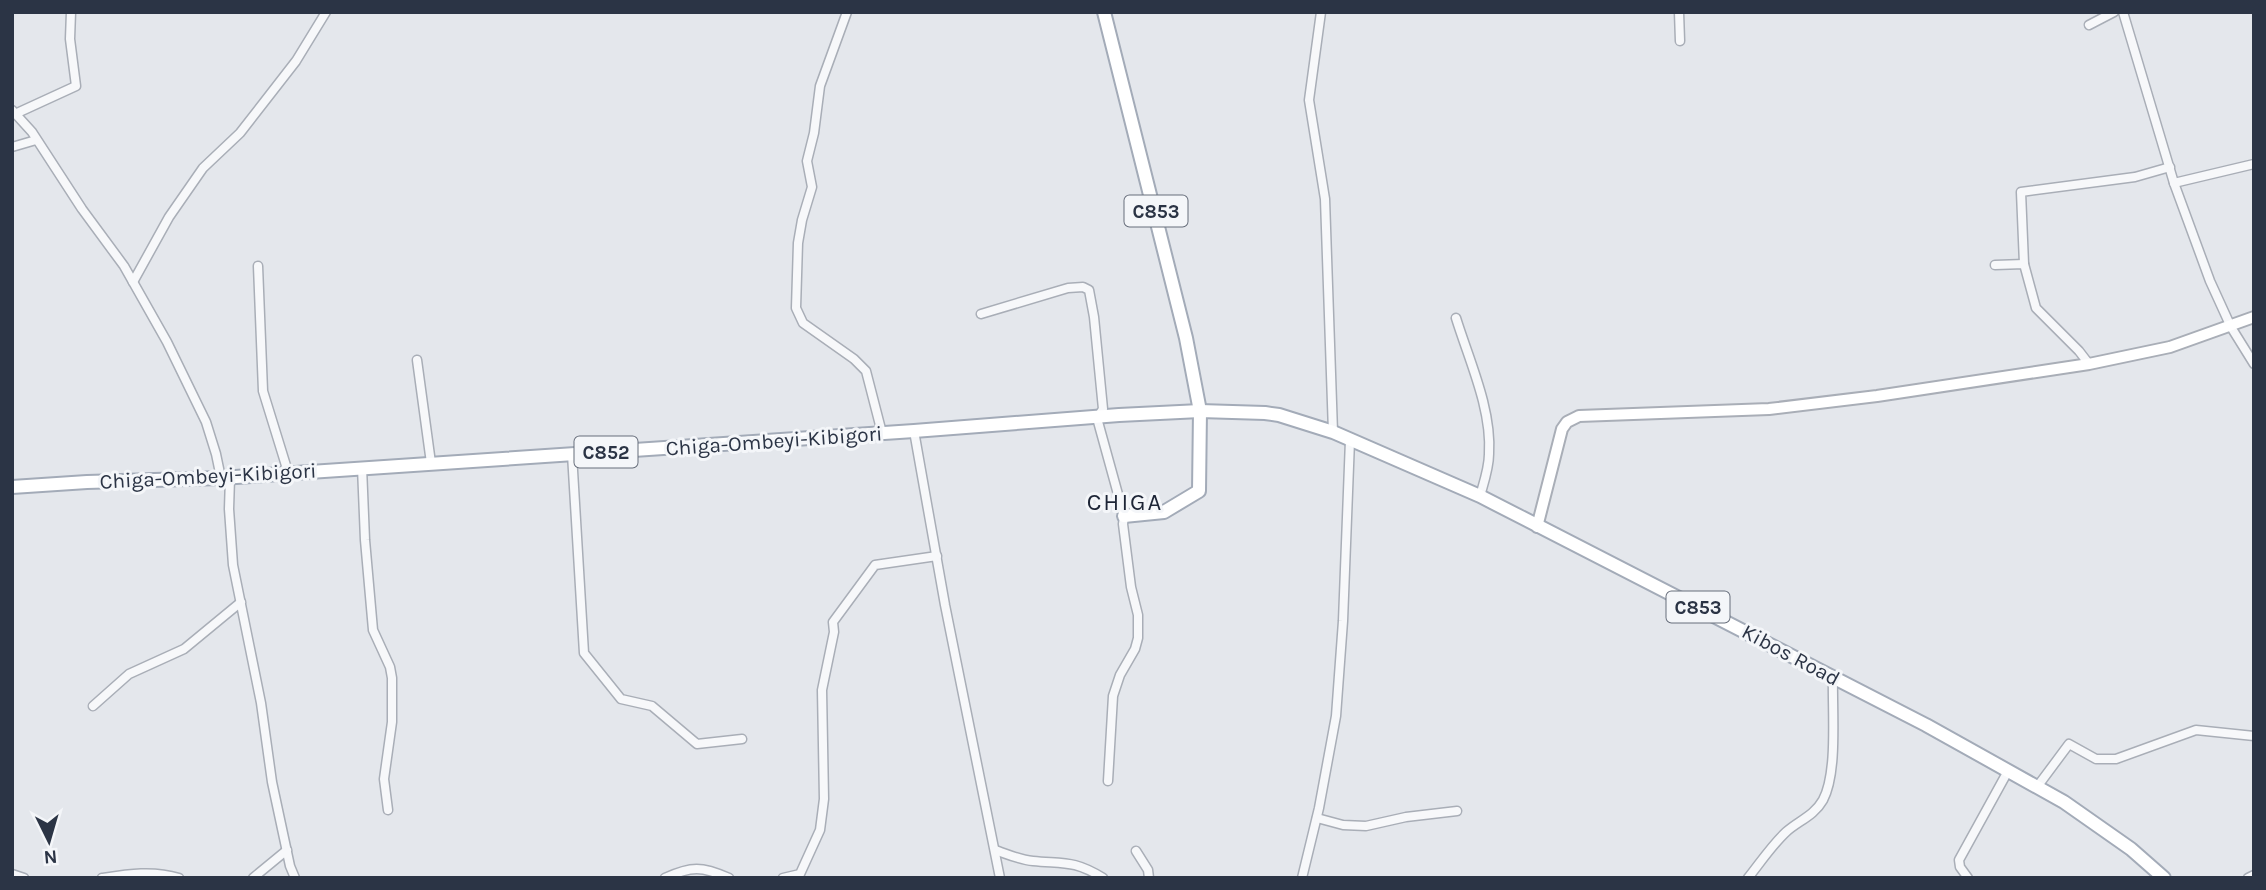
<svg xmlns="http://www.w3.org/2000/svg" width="2266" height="890" viewBox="0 0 2266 890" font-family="Karla,sans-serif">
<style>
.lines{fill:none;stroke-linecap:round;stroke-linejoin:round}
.street-casing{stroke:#a9aeb7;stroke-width:11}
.secondary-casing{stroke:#a9aeb7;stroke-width:14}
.primary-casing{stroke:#a3abb8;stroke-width:16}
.street{stroke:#f7f8fa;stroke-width:8}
.secondary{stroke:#fff;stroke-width:10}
.primary{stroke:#fff;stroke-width:12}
.labels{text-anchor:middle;stroke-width:6;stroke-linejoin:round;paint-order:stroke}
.shield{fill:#f4f6f9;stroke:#676e7b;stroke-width:2}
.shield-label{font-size:19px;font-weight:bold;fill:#2b3445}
.street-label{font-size:21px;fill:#2b3445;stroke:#f4f6f9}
.quarter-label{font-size:24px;letter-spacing:2px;fill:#1d2536;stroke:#f4f6f9}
</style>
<rect width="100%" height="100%" fill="#e4e7ec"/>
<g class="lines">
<defs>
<g id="street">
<path d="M847,12L820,86L814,133L807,161L812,187L802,220L798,243L796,308L803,323L854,359L866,371L882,433"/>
<path d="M1321,12L1309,100L1325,199L1333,432"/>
<path d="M1679,12L1680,41"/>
<path d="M2123,12L2174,183L2210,281L2231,327L2254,364"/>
<path d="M2089,25L2114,12"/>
<path d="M12,110L32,132L82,209L124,266L167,342L206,422L216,454L221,478"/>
<path d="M15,114L76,86L70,39L71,12"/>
<path d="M12,147L36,140"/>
<path d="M2174,183L2254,164"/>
<path d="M2024,264L2021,192L2135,177L2170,167"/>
<path d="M1995,265L2024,264L2036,308L2079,351L2089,364"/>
<path d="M258,266L263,391L288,472"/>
<path d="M133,282L169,217L203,168L240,133L296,61L326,12"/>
<path d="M981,314L1068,288L1083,287L1089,290L1094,317L1103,409L1097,418L1124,516L1123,524L1131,587L1138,615V638L1135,649L1120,675L1113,696L1108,781"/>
<path d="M1456,318C1469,360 1492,409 1489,454C1489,468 1484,482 1480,496"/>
<path d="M417,360L431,463"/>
<path d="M914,431L945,605L1000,878"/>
<path d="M572,454L584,653L621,699L652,706L697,744L742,739"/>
<path d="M362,467L365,540L373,630L390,667L392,678V722L384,779L388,810"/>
<path d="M230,478L229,509L233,565L261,703L272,782L290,866L295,878"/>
<path d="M93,706L129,674L184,649L241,602"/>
<path d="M2037,787L2069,744L2096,759H2116L2196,730L2254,736"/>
<path d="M1317,818L1343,825L1366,826L1406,817L1457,811"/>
<path d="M995,850C1007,854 1020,860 1033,861C1064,864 1074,860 1103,878"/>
<path d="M1136,851L1148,870L1149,878"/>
<path d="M12,874L24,878"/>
<path d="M102,878C128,874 153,870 179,878"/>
<path d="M253,878L287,850"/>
<path d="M665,878C691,866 702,866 729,878"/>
<path d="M783,878L800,874L820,830L824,799L822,690L834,632L833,622L875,565L937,556"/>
<path d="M1302,878L1319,808L1336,716L1343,621L1350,440"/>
<path d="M1748,878C1760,863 1772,845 1786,832C1798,821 1814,816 1823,800C1838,772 1832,710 1833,677"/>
<path d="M1968,878L1960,867L1959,860L2008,771"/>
<path d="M2248,878L2254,875"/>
</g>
<path id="secondary" d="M1537,527L1562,429L1567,422L1579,416L1769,409L1877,396L2089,364L2170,347L2254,317"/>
<g id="primary">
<path d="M1104,12L1186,338L1200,411L1199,491L1164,512L1124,516"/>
<path d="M12,487L87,482L221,478L914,431L1119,415L1200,411L1265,413L1279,415L1333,432L1480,496L1926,725L2064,802L2131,849L2164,878"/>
</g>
</defs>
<!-- street casing -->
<use href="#street" class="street-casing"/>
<!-- secondary casing -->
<use href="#secondary" class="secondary-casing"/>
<!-- primary casing -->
<use href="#primary" class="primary-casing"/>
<!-- street -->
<use href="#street" class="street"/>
<!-- secondary -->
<use href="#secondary" class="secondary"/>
<!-- primary -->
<use href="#primary" class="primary"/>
</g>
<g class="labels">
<!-- shield labels -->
<g class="shield">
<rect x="1124.5" y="195.5" width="63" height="31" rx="5"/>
<rect x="574.5" y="436.5" width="63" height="31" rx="5"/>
<rect x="1666.5" y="591.5" width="63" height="31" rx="5"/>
</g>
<g class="shield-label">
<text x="1156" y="218">C853</text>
<text x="606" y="459">C852</text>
<text x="1698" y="614">C853</text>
</g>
<!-- street labels -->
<g class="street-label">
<text transform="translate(774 441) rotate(-4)" y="7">Chiga-Ombeyi-Kibigori</text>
<text transform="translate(208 476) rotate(-3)" y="7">Chiga-Ombeyi-Kibigori</text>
<text transform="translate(1791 655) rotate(28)" y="7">Kibos Road</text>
</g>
<!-- quarter labels -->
<g class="quarter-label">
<text x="1125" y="510">CHIGA</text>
</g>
</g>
<!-- border -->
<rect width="2266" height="890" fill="none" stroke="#2b3445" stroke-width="28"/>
<!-- north arrow -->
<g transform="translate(49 841) rotate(175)" stroke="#f4f6f9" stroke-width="5" paint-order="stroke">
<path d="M0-5L12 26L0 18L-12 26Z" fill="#2b3445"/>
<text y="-10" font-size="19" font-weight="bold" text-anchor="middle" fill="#2b3445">N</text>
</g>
</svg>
